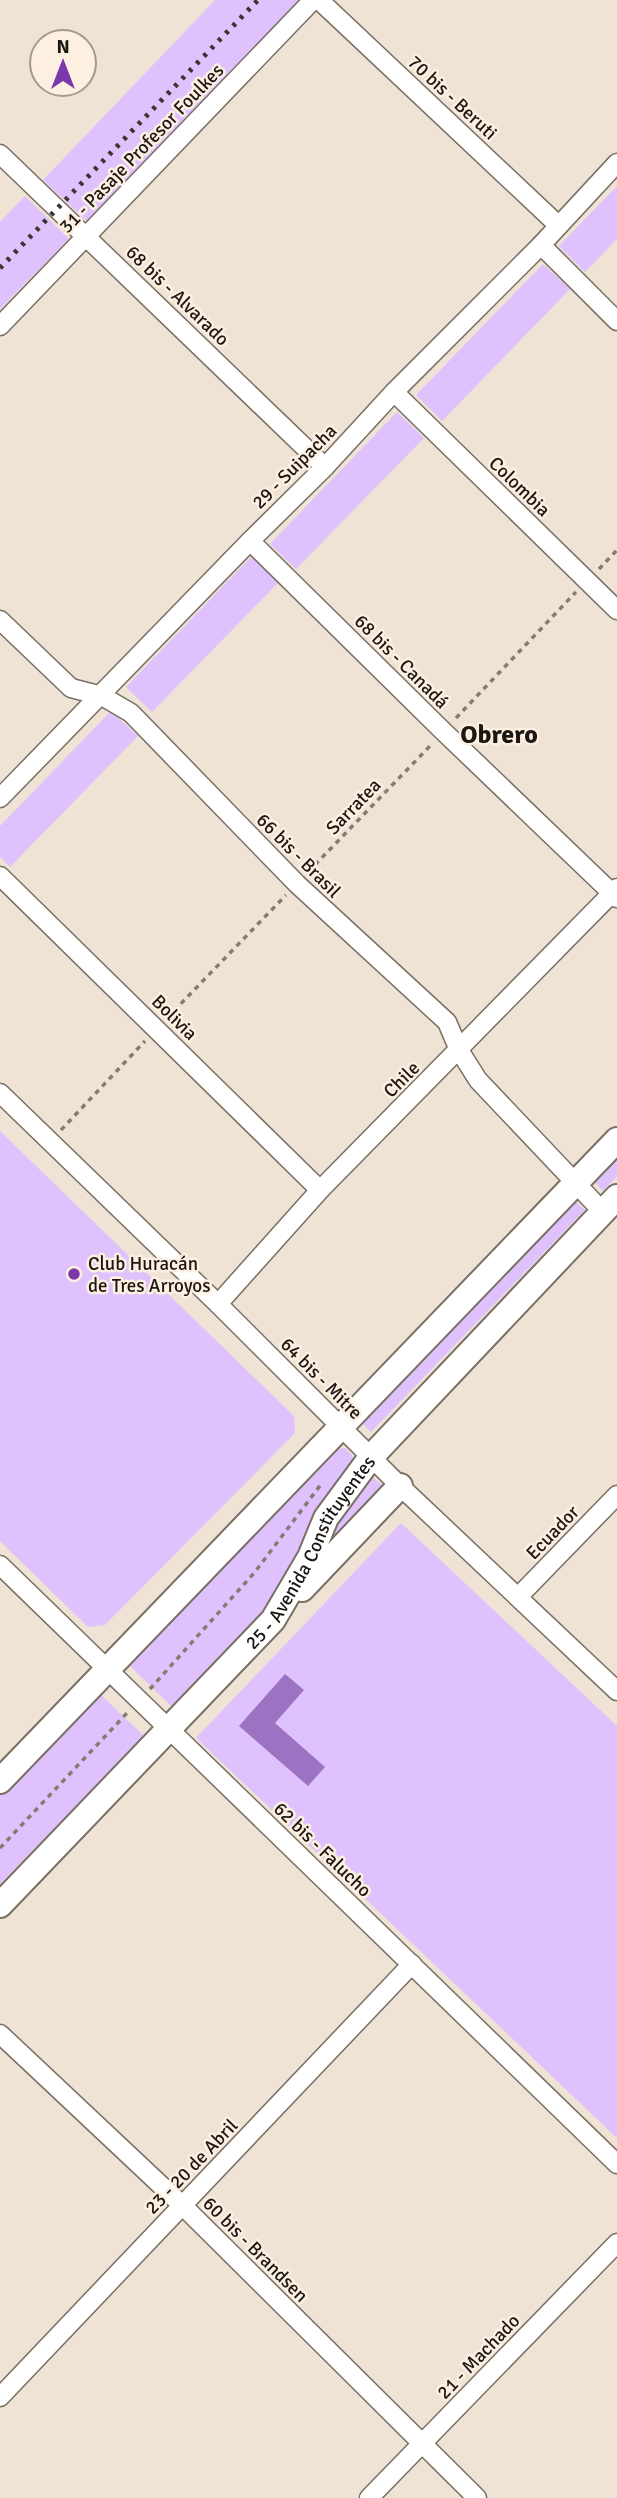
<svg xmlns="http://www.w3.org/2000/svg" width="617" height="2498" viewBox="0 0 617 2498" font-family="Signika,sans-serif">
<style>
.green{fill:#dfc2fd}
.water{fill:#9c72c2}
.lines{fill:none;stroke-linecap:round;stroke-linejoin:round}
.street-casing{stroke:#796f62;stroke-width:21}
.secondary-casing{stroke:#796f62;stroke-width:28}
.path{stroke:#847c73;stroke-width:3.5;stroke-dasharray:5 5;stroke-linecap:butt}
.street{stroke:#fff;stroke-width:18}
.secondary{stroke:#fff;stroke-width:24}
.rail{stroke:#3a352e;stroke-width:5;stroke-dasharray:3.5 7;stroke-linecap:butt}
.poi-dot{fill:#7a38ac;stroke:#fdf0e2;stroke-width:2.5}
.labels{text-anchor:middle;stroke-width:5;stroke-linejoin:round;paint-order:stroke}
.street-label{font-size:19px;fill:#1b1712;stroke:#fdf0e2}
.poi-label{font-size:19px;fill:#1b1712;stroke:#fdf0e2;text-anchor:start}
.district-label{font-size:26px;font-weight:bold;fill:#1b1712;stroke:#fdf0e2}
</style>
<rect width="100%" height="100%" fill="#efe3d5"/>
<!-- green -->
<g class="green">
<path d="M215,0H300L88,222L43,180Z"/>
<path d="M617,186V239L585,272L559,246Z"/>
<path d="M25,196L69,239L0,309V222Z"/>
<path d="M543,264L570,289L442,421L416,395Z"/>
<path d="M397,412L424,438L296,569L270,544Z"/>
<path d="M253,555L280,581L152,712L126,687Z"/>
<path d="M111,711L138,736L10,867L0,857V826Z"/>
<path d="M0,1131L294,1416L295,1433L105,1625L88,1627L0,1541Z"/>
<path d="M617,1156V1176L603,1191L593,1181Z"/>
<path d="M575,1201L585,1210L371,1432L361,1422Z"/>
<path d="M345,1448L353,1456L352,1463L321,1506L280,1588L264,1612L172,1707L128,1664L336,1449Z"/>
<path d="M368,1472L385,1488L330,1544L344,1508Z"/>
<path d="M401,1523L617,1726V2138L196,1738Z"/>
<path d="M99,1693L144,1736L0,1884V1795Z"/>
</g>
<!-- water -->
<path class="water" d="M285,1674L304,1690L275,1723L325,1767L308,1786L239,1726Z"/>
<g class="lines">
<defs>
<g id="street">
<path d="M319,0L558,225"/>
<path d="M0,154L325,467"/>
<path d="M541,245L617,321"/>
<path d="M0,326L313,0"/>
<path d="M394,392L617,610"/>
<path d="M250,541L444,732L617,898"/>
<path d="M0,620L71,688L102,696L131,713L297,884L447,1022L459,1050L478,1080L603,1212"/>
<path d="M0,798L250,541L325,467L394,392L541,245L617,163"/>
<path d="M0,876L320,1190"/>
<path d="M0,1093L218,1304L400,1486L617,1691"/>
<path d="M218,1304L320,1190L617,888"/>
<path d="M0,1565L617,2164"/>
<path d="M518,1597L617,1495"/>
<path d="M0,2034L183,2206L477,2498"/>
<path d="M0,2397L412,1964"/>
<path d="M369,2498L617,2243"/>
</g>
<g id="secondary">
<path d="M302,1589L400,1486"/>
<path d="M0,1781L617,1140"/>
<path id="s1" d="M0,1905L273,1620L310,1557L326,1518L371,1457L617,1197"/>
</g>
</defs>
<!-- street casing -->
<use href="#street" class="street-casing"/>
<!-- secondary casing -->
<use href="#secondary" class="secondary-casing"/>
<!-- path -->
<g class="path">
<path d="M599,569L617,550"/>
<path d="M456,718L576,592"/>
<path d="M308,872L432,744"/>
<path d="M167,1018L286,895"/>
<path d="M61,1130L145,1041"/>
<path d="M150,1689L255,1572L322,1483"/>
<path d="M0,1848L128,1712"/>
</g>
<!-- street -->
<use href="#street" class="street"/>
<!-- secondary -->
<use href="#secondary" class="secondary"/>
<!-- rail -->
<path class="rail" d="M0,268L258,0"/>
</g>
<!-- markers -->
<circle class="poi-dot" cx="74" cy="1274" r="7"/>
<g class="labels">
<!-- street labels -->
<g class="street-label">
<text transform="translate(453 97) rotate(43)" y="7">70 bis - Beruti</text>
<text transform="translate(141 148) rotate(-46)" y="7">31 - Pasaje Profesor Foulkes</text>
<text transform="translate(178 295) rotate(44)" y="7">68 bis - Alvarado</text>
<text transform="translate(294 466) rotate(-45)" y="7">29 - Suipacha</text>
<text transform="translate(520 486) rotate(44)" y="7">Colombia</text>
<text transform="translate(402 661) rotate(45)" y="7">68 bis - Canadá</text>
<text transform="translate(353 806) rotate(-46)" y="7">Sarratea</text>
<text transform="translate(299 855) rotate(45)" y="7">66 bis - Brasil</text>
<text transform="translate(175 1017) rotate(45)" y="7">Bolivia</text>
<text transform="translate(401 1079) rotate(-45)" y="7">Chile</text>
<text transform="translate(322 1378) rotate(45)" y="7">64 bis - Mitre</text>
<text transform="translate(552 1532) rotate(-46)" y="7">Ecuador</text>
<text dy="7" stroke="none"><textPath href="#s1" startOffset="472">25 - Avenida Constituyentes</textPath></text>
<text transform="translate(323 1849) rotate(44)" y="7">62 bis - Falucho</text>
<text transform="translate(191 2166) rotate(-46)" y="7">23 - 20 de Abril</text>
<text transform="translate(256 2249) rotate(45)" y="7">60 bis - Brandsen</text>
<text transform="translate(478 2356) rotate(-46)" y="7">21 - Machado</text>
</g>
<!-- poi labels -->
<g class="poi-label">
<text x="88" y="1270">Club Huracán<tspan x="88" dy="22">de Tres Arroyos</tspan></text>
</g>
<!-- district labels -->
<g class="district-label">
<text x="499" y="743">Obrero</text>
</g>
</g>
<!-- north arrow -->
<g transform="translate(63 63)"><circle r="33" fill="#fdf0e2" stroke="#a3998f" stroke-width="2"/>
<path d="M0-5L12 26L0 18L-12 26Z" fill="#7a38ac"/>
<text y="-10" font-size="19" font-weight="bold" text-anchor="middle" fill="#1b1712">N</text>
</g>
</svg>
